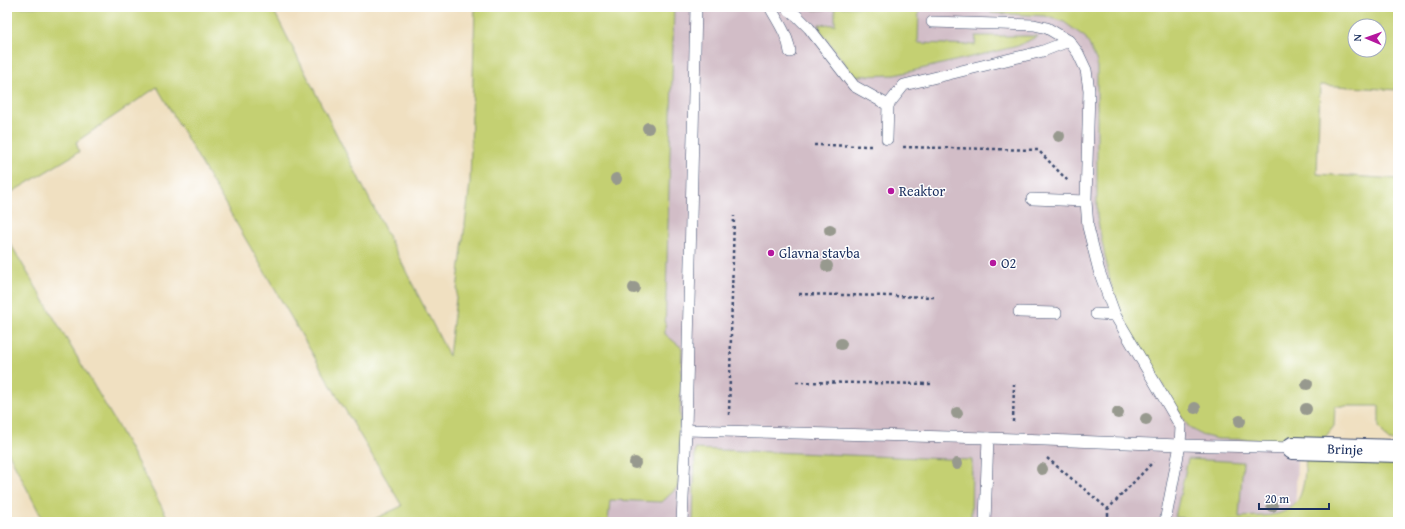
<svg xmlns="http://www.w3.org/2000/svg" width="1405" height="529" viewBox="0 0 1405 529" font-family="'Gentium Book Plus',serif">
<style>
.industrial{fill:#d2bdc7}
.green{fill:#c4d072;stroke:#708068;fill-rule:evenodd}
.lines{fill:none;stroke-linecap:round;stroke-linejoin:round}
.lane-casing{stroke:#3b4a6d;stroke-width:12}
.street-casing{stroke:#3b4a6d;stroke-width:24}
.path{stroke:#3b4a6d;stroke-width:2.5;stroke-dasharray:3 3;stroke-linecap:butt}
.lane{stroke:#fff;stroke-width:11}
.street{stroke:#fff;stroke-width:22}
.tree{fill:#97998e}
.poi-dot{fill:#b5179e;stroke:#fff;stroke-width:1.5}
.labels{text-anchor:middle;stroke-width:3;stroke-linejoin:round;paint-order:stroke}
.poi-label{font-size:14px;fill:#1b2f5e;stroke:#fff;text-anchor:start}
.street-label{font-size:14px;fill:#1b2f5e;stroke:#fff}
</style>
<rect width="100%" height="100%" fill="#fff"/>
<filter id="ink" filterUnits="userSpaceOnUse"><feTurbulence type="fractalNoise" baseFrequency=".025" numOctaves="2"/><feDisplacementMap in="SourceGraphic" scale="8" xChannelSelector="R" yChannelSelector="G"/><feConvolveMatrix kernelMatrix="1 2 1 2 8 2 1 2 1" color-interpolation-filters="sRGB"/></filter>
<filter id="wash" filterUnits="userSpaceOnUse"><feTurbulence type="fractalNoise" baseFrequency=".012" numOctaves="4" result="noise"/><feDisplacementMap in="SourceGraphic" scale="16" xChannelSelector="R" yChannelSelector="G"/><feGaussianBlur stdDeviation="0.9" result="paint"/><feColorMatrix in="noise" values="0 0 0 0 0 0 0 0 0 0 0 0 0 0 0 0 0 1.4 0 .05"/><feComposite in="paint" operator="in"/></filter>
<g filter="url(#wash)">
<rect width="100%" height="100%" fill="#f0e0c1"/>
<!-- industrial -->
<path class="industrial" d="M481,7H1312L1295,522H468Z"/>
<!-- green -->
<g class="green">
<path d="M7,7H272L449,356L470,183L475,7H674L665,334L682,348L678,487L662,502L610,500L608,522H368L402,506L344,408L157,87L76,142L79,152L7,195Z"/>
<path d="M809,7H919L918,43L975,45L976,36H1038L1018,46L895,75L854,76L821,32L819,24L835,25V9L814,10Z"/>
<path d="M991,7H1363L1398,10V90L1320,85L1317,174L1398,179V442L1389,441L1379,427V406H1335L1334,426L1323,440L1218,439L1201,435L1188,426L1135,341L1119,307L1110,281L1097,217V62L1086,38L1064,22L1045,16L991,13ZM1355,26H1379V50H1355Z"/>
<path d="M7,238L116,423L170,522H44L7,450Z"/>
<path d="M695,449L972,460L971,522H693Z"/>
<path d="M1306,456L1398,459V522H1198L1197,520L1175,517L1188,459L1243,462L1239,517C1263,515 1294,520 1302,490C1305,480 1305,467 1306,456Z"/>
</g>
</g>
<g filter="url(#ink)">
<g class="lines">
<defs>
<g id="lane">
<path d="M770,7C778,22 788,35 790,52"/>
<path d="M785,7L797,16L809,28L854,86L888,105L904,85L1043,51L1069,41L1078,53L1086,70L1089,90L1086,201L1088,227L1099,271L1115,315L1181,427L1180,445L1165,522"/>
<path d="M932,22L1034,25L1047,28L1069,41"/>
<path d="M887,139L888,105"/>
<path d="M1032,199L1086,201"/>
<path d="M1019,312L1056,313"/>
<path d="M1096,314L1115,315"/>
<path d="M686,430L988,438L1180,445L1293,448"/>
<path d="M682,522L686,430L696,7"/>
<path d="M985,522L988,438"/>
</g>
<path id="street" d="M1293,448L1398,451"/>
</defs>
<!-- lane casing -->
<use href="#lane" class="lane-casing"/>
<!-- street casing -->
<use href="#street" class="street-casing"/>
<!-- path -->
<g class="path">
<path d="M814,145L871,146"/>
<path d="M903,147L1038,150L1068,181"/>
<path d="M799,294L935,297"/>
<path d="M796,382L932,384"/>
<path d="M729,415L734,216"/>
<path d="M1013,422L1014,384"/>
<path d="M1047,458L1108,509"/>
<path d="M1108,522V509L1153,462"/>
</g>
<!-- lane -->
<use href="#lane" class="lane"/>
<!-- street -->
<use href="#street" class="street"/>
</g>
<!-- trees -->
<g class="tree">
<circle cx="648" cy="128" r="6"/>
<circle cx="1059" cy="136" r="6"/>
<circle cx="616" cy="179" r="6"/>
<circle cx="830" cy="230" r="6"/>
<circle cx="827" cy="266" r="6"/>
<circle cx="634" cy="288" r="6"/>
<circle cx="841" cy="344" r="6"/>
<circle cx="1307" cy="384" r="6"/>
<circle cx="1195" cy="408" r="6"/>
<circle cx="1306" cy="409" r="6"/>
<circle cx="957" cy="413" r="6"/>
<circle cx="1118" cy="413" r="6"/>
<circle cx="1146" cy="419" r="6"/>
<circle cx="1240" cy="421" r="6"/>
<circle cx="635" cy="463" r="6"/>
<circle cx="957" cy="464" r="6"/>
<circle cx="1042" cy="469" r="6"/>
<circle cx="1272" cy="506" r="6"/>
</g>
</g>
<!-- markers -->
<g class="poi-dot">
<circle cx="891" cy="191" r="4"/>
<circle cx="771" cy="253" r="4"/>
<circle cx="993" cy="263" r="4"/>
</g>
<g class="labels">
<!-- poi labels -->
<g class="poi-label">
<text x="899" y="196">Reaktor</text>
<text x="779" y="258">Glavna stavba</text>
<text x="1001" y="268">O2</text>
</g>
<!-- street labels -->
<g class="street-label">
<text transform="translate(1345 449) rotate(2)" y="5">Brinje</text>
</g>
</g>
<!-- margin -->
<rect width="1405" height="529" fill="none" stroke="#fff" stroke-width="24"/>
<!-- north arrow -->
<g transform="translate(1367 38) rotate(272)"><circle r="19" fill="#ffffff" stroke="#a4acbf"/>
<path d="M0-3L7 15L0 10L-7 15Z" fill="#b5179e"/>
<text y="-6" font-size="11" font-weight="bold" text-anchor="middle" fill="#1b2f5e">N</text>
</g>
<!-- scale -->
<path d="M1259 503v6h70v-6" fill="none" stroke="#1b2f5e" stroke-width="2"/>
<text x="1265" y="503" font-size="12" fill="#1b2f5e" stroke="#ffffff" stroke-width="3" paint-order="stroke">20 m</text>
</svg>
